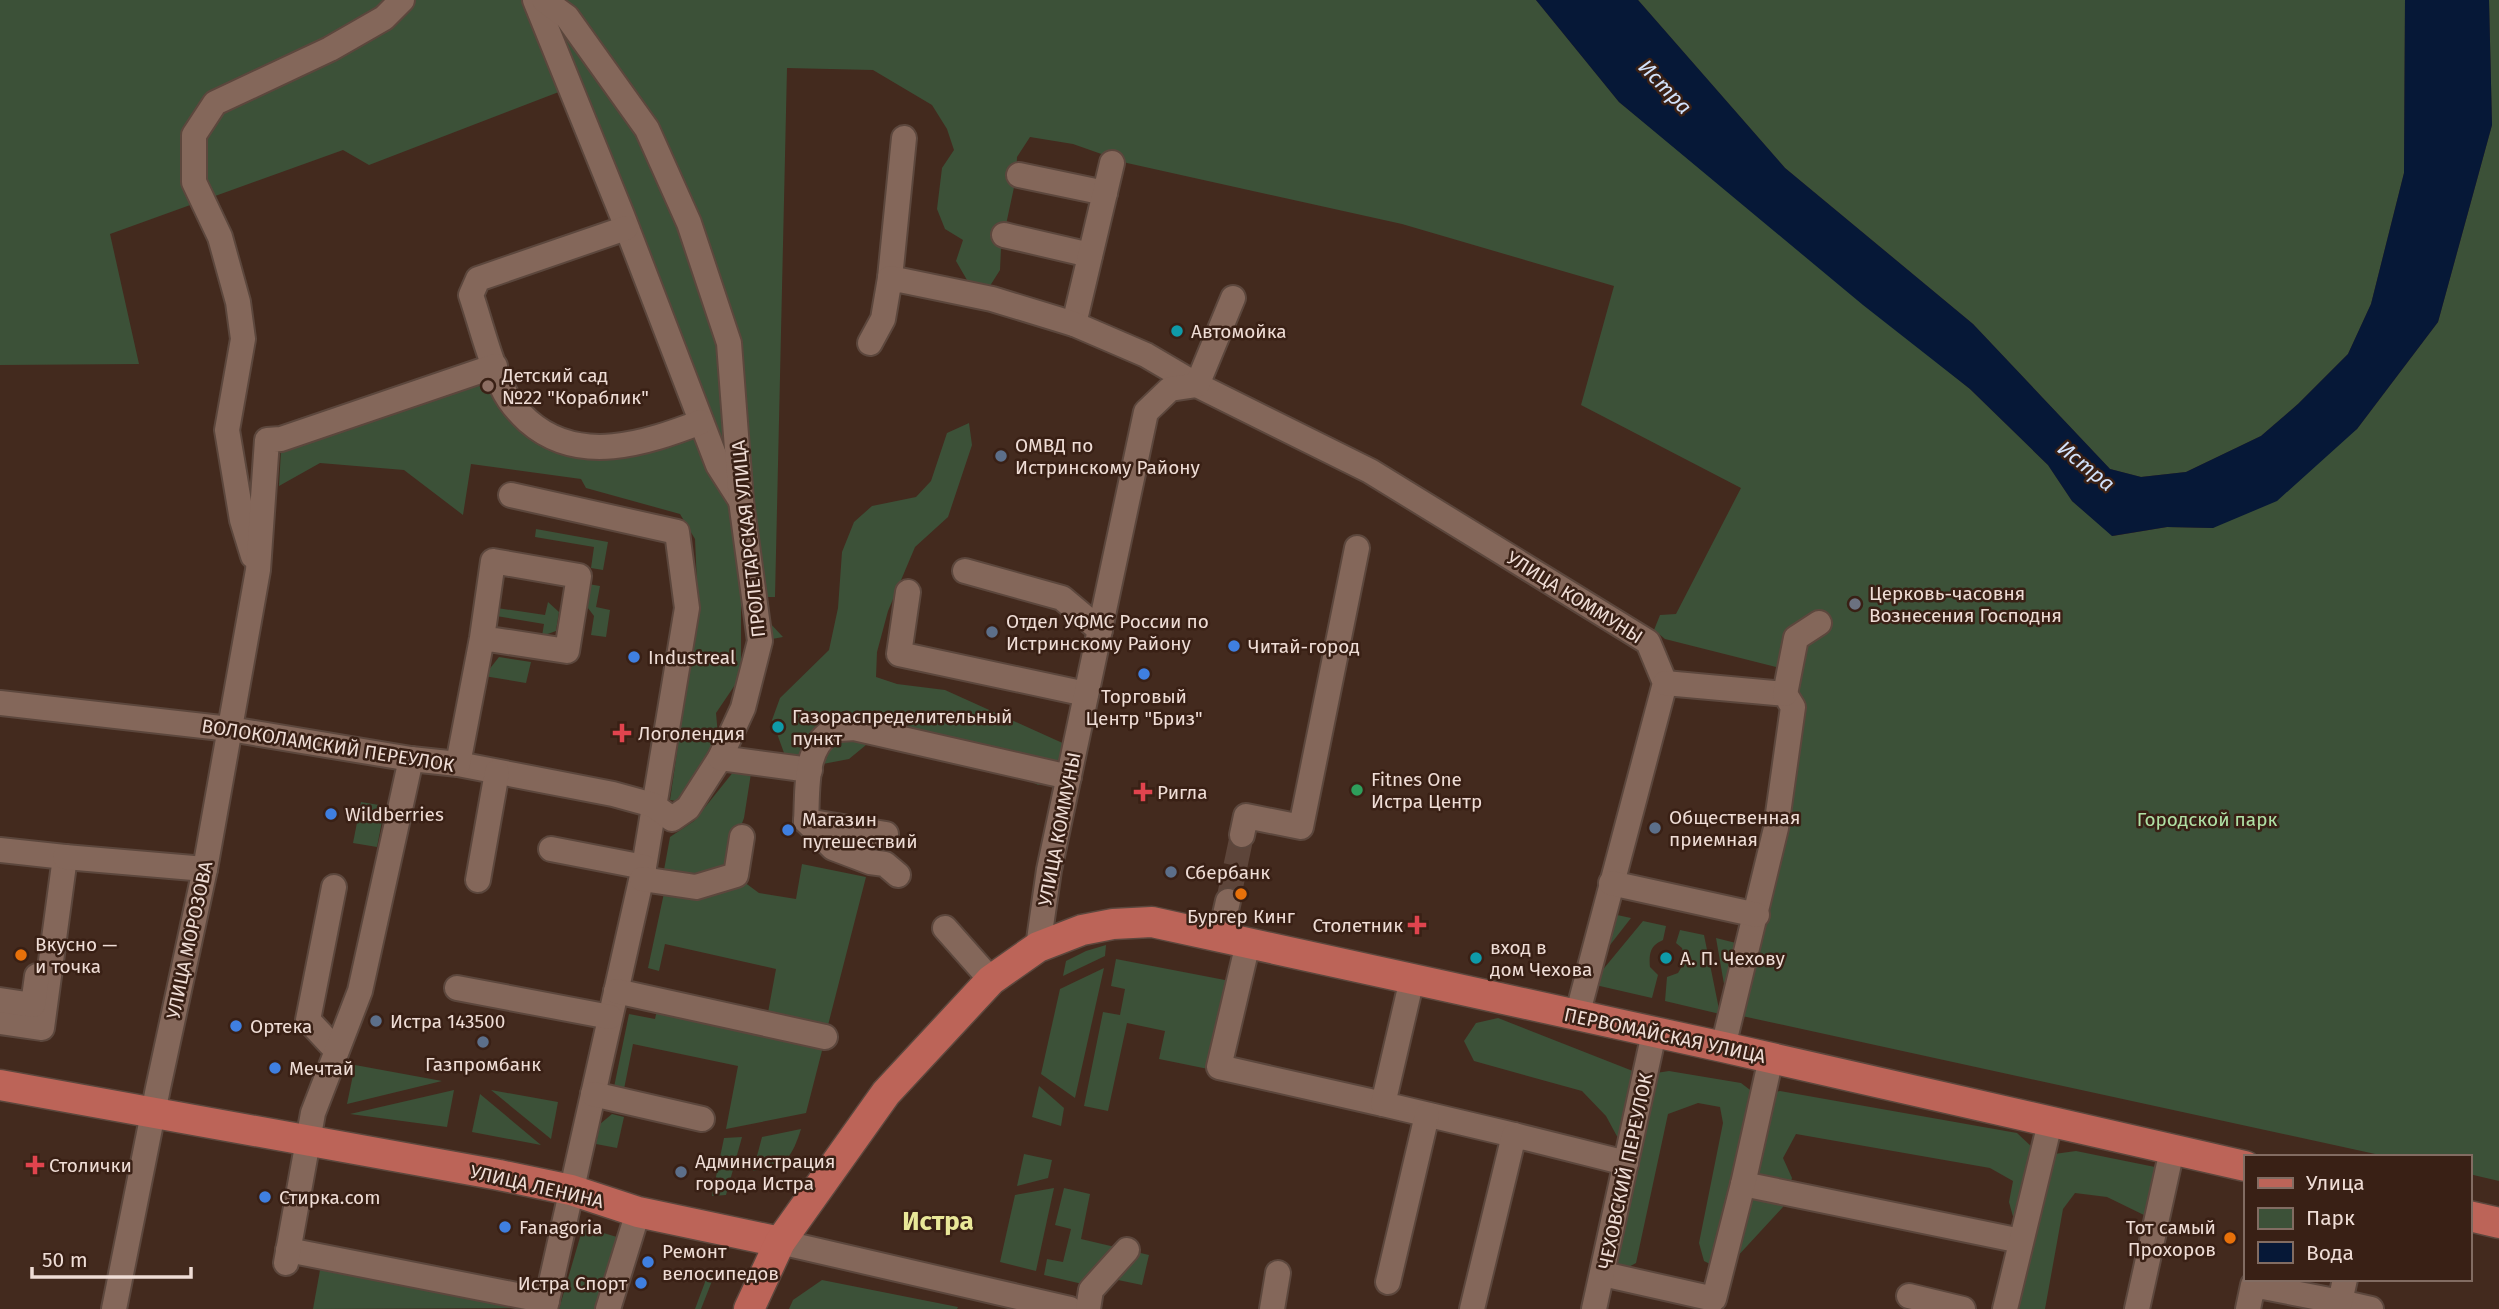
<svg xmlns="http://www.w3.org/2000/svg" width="2499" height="1309" viewBox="0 0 2499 1309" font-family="'Fira Sans',sans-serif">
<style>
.green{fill:#3c5138}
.water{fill:#061837}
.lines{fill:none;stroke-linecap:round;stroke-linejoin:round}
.minor-tunnel{stroke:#5d453a;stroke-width:24;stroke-dasharray:24 12;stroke-linecap:butt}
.minor-casing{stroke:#5c473d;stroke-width:28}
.major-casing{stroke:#5c473d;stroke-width:33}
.minor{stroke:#84675a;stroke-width:24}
.major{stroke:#bc6458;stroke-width:30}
.culture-dot{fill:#0f9aa8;stroke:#392015;stroke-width:2.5}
.education-dot{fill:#8d6e63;stroke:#392015;stroke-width:2.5}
.service-dot{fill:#5c6f8a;stroke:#392015;stroke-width:2.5}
.worship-dot{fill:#6b7280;stroke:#392015;stroke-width:2.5}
.shop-dot{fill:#3f7fe0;stroke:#392015;stroke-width:2.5}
.health-dot{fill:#e0444e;stroke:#392015;stroke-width:2.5}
.leisure-dot{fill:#2e9e5b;stroke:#392015;stroke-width:2.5}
.food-dot{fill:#e8710a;stroke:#392015;stroke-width:2.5}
.labels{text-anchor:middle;stroke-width:5;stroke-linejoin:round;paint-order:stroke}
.poi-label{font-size:19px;fill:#efddd6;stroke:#392015;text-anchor:start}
.street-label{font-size:19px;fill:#efddd6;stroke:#392015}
.park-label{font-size:19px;fill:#b0e1a5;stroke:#392015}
.water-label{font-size:21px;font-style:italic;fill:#d2e2fb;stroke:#392015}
.district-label{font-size:26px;font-weight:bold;fill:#e9e798;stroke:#392015}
</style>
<rect width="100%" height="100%" fill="#432a1e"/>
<!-- green -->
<g class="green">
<path d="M0,0H1536L1619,102L1970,389L2048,465L2072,501L2113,536L2167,527L2213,528L2357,429L2438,322L2492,125L2489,0H2499V1181L2469,1174V1157H2389L1742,1016L1800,673L1665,639L1654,630L1660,615L1676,614L1741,488L1581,405L1614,286L1402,224L1127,163L1073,144L1030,137L1017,157L1016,178L1001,248L1000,270L988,289L967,280L956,261L963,240L945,229L937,209L942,168L954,150L947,129L932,105L873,70L787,68L775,597H762L768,621L783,637L760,641L741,509V676L716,713L720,758L688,803L670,800L698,607L695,539L680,514L586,488L581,479L471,464L463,515L404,470L320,463L279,486L281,450L475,376L496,381L542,444L679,437L697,440L726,461L634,212L564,90L369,165L343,150L110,234L139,364L0,365Z"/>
<path d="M1638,0H2405L2404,173L2371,304L2348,354L2298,404L2261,436L2186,472L2141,477L2110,469L1973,324L1785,168Z"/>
<path d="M969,423L972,445L948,517L915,547L888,611L877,652L876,677L897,684L945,690L1067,745L1061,780L1038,785L978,754L915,742L906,721L885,712L863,718L837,714L847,733L866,745L849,759L807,767L787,761L772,720L780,698L829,650L838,608L842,552L854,522L872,506L916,497L931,481L947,433Z"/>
<path d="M536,529L608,542L603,570L591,568L594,547L535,537Z"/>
<path d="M588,584L600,586L596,607L610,610L606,637L591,635L594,616L585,604Z"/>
<path d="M548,602L559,612L556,631L542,636L544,624L496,616L497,608L545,615Z"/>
<path d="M499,657L531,662L526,683L484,676Z"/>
<path d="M738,766L752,767L744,818L725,868L695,878L664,870L670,837L694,821Z"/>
<path d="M361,802L385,806L377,847L353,843Z"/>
<path d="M802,864L866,877L826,1033L767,1018L776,969L665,944L659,971L648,968L664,893L694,900L744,882L759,893L796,899Z"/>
<path d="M1608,913L1631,918L1596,963Z"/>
<path d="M1643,921L1666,926L1663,940C1650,946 1649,953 1650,967L1658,975L1652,998L1591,984Z"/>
<path d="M1680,930L1704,935L1720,1014L1665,1001L1667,977L1678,973L1685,961L1682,948L1676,943Z"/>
<path d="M1716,938L1736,943L1725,990Z"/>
<path d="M1106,945L1105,956L1063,976L1066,961L1086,951Z"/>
<path d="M1116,959L1230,981L1213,1070L1159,1059L1165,1031L1127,1023L1108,1111L1084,1106L1103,1012L1120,1015L1125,989L1111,986Z"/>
<path d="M1104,968L1075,1098L1041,1074L1060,989Z"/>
<path d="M657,1010L824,1043L806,1113L726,1129L738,1066L633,1044L623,1094L613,1092L629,1014L655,1019Z"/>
<path d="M1498,1018L1643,1075L1669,1071L1741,1083L1758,1096L1780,1091L2017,1133L2033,1148L2054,1154L2076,1151L2155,1167L2162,1187L2146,1216L2107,1197L2075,1193L2063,1209L2045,1309H2012L2015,1224L2009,1202L2013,1181L1990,1168L1796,1134L1783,1158L1792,1178L1783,1207L1724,1271L1704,1261L1699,1243L1723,1123L1720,1107L1698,1103L1668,1114L1636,1263L1625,1269L1614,1259L1619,1140L1606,1116L1582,1091L1474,1061L1464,1041L1476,1023Z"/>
<path d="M355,1065L442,1081L347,1104Z"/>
<path d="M1039,1086L1064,1108L1061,1126L1032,1117Z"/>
<path d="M454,1090L447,1127L350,1114Z"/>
<path d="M491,1090L558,1102L551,1139Z"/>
<path d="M480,1094L541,1145L472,1132Z"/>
<path d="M612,1114L624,1117L617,1148L596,1144L600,1124Z"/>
<path d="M801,1129C791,1160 786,1165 753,1171L762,1137Z"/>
<path d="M742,1137L726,1195L712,1196L724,1138Z"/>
<path d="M1024,1154L1052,1160L1048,1178L1017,1186Z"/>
<path d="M1054,1188L1036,1271L1000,1262L1015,1195Z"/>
<path d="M1064,1188L1090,1194L1081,1239L1149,1255L1142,1285L1094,1275L1091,1286L1044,1275L1047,1259L1063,1262L1071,1229L1055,1225Z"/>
<path d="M583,1227L617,1237L596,1309H559Z"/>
<path d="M320,1270L524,1308L313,1309Z"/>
<path d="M708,1274L714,1276L701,1309H695Z"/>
<path d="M822,1280L958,1307L957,1309H789L793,1300Z"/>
</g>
<!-- water -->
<path class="water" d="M1536,0H1638L1785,168L1973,324L2110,469L2141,477L2186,472L2261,436L2298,404L2348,354L2371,304L2404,173L2405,0H2489L2492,125L2438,322L2357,429L2277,501L2213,528L2167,527L2112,536L2072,501L2048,465L1970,389L1863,305L1619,102Z"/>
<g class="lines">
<!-- minor-tunnel -->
<path class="minor-tunnel" d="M1228,901L1242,835"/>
<defs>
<g id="minor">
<path d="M535,0L622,215L718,465L741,501"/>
<path d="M1019,175L1105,193"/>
<path d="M626,228L478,279L471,295C481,325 489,358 502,387C508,400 518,412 528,421C579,466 646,443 701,422"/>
<path d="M1004,235L1090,255"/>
<path d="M890,278L904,138"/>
<path d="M1074,324L1112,163"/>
<path d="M870,343L883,319L890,278L992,299L1074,324L1146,355L1197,385L1370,471L1648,642L1665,683L1577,1016"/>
<path d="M511,495L677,532L687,608L644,867L545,1309"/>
<path d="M253,556L242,520L227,430L243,339L238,302L220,237L194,182V135L215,103L330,49L384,18L402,0"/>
<path d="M965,571L1062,598L1100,630"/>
<path d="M908,592L899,654L1086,694"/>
<path d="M1665,683L1785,694L1793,707L1776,828L1723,1047"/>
<path d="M1785,694L1796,638L1819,623"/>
<path d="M0,703L230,729L411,759L458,764L613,794L653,805L672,819L688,808L720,758L743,708L760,641L741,501L729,343L689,223L647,129L567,17L544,0"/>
<path d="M720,758L810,770"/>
<path d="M458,764L482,638L493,561L579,576L567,651L482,638"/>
<path d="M806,821L886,834"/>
<path d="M1242,835L1246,816L1301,827L1357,548"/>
<path d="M551,849L644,867"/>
<path d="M0,850L65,857L42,1028L0,1022"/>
<path d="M65,857L205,869"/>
<path d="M898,875L885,864L870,862L833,848L806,821C808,794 803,748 831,732C837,728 847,729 854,728L1069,777"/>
<path d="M642,879L696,887L736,875L742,837"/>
<path d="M478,880L497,772"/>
<path d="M1611,883L1757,915"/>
<path d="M334,887L308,1020L335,1049"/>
<path d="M945,928L991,980"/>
<path d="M1220,937L1228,901"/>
<path d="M1248,943L1219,1067L1383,1104"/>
<path d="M1038,947L1049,870L1146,412L1170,389L1197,385L1233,298"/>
<path d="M1412,979L1383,1104L1514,1135"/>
<path d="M457,988L610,1017"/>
<path d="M616,991L825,1037"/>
<path d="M0,1000L33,1005L37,976"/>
<path d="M593,1094L702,1119"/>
<path d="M1743,1184L2021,1241"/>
<path d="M780,1242L1070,1309"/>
<path d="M288,1250L547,1301"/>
<path d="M286,1263L313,1113L360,991L411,759"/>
<path d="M1603,1274L1714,1299L1743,1184L1771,1058"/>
<path d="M1388,1282L1427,1115"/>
<path d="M1909,1296L1963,1309"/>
<path d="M2340,1302L2371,1309"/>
<path d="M114,1309L158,1088L205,869L258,570L267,440L281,439L495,366"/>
<path d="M608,1309L638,1212"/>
<path d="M1088,1309L1091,1290L1127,1250"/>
<path d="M1272,1309L1278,1273"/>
<path d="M1472,1309L1514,1135L1626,1163"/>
<path d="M1594,1309L1654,1033"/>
<path d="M2005,1309L2050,1123"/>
<path d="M2137,1309L2172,1150"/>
<path d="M2248,1309L2253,1285L2340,1302L2345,1279"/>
</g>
<g id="major">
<path d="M0,1085L499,1175L571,1190L638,1212L780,1242"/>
<path d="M2469,1216L2499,1223"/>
<path d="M749,1309L780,1242L886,1093L991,980L1038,947L1082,930L1113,924L1152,922L1723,1047L2245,1166"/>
</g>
</defs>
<!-- minor casing -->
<use href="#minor" class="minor-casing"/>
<!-- major casing -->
<use href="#major" class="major-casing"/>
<!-- minor -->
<use href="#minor" class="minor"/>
<!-- major -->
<use href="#major" class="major"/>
</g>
<!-- markers -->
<g class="culture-dot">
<circle cx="1177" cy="331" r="7"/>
<circle cx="778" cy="727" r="7"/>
<circle cx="1476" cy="958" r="7"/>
<circle cx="1666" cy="958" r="7"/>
</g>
<circle class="education-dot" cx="488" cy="386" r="7"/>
<g class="service-dot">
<circle cx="1001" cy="456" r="7"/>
<circle cx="992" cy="632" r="7"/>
<circle cx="1655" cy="828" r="7"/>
<circle cx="1171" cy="872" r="7"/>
<circle cx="376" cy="1021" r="7"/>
<circle cx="483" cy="1042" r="7"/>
<circle cx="681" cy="1172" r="7"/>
</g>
<circle class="worship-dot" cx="1855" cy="604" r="7"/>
<g class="shop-dot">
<circle cx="1234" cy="646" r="7"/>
<circle cx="634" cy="657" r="7"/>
<circle cx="1144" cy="674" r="7"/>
<circle cx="331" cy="814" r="7"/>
<circle cx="788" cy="830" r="7"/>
<circle cx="236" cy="1026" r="7"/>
<circle cx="275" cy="1068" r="7"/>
<circle cx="265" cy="1197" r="7"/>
<circle cx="505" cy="1227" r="7"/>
<circle cx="648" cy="1262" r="7"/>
<circle cx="641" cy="1283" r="7"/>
</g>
<g class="health-dot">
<path d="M618.5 722.5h7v7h7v7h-7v7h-7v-7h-7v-7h7z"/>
<path d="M1139.5 781.5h7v7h7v7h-7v7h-7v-7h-7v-7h7z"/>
<path d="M1413.5 914.5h7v7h7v7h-7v7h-7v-7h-7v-7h7z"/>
<path d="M31.5 1154.5h7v7h7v7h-7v7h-7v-7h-7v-7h7z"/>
</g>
<circle class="leisure-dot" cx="1357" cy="790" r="7"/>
<g class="food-dot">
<circle cx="1241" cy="894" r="7"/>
<circle cx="21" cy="955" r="7"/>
<circle cx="2230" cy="1238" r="7"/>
</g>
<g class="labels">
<!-- poi labels -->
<g class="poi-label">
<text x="1191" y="338">Автомойка</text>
<text x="502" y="382">Детский сад<tspan x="502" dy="22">№22 "Кораблик"</tspan></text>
<text x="1015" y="452">ОМВД по<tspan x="1015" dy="22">Истринскому Району</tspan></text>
<text x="1869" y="600">Церковь-часовня<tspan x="1869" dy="22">Вознесения Господня</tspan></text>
<text x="1006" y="628">Отдел УФМС России по<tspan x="1006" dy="22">Истринскому Району</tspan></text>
<text x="1248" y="653">Читай-город</text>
<text x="648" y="664">Industreal</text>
<text x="1144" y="703" text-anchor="middle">Торговый<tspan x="1144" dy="22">Центр "Бриз"</tspan></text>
<text x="792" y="723">Газораспределительный<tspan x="792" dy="22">пункт</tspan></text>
<text x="638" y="740">Логолендия</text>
<text x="1371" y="786">Fitnes One<tspan x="1371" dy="22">Истра Центр</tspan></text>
<text x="1157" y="799">Ригла</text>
<text x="345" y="821">Wildberries</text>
<text x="1669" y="824">Общественная<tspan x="1669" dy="22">приемная</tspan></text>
<text x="802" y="826">Магазин<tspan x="802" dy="22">путешествий</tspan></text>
<text x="1185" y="879">Сбербанк</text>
<text x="1241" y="923" text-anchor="middle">Бургер Кинг</text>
<text x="1403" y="932" text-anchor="end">Столетник</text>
<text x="35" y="951">Вкусно —<tspan x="35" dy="22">и точка</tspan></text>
<text x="1490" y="954">вход в<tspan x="1490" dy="22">дом Чехова</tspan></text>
<text x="1680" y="965">А. П. Чехову</text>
<text x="390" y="1028">Истра 143500</text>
<text x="250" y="1033">Ортека</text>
<text x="483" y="1071" text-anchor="middle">Газпромбанк</text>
<text x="289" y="1075">Мечтай</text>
<text x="695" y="1168">Администрация<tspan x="695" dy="22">города Истра</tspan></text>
<text x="49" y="1172">Столички</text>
<text x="279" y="1204">Стирка.com</text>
<text x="519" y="1234">Fanagoria</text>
<text x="2216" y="1234" text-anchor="end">Тот самый<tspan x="2216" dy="22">Прохоров</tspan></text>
<text x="662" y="1258">Ремонт<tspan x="662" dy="22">велосипедов</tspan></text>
<text x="627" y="1290" text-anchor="end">Истра Спорт</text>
</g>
<!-- street labels -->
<g class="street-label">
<text transform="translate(748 539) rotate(-96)" y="7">ПРОЛЕТАРСКАЯ УЛИЦА</text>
<text transform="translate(1575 597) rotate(32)" y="7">УЛИЦА КОММУНЫ</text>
<text transform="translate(328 745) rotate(9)" y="7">ВОЛОКОЛАМСКИЙ ПЕРЕУЛОК</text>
<text transform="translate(1059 829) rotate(-79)" y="7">УЛИЦА КОММУНЫ</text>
<text transform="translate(189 940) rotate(-78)" y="7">УЛИЦА МОРОЗОВА</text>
<text transform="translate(1665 1035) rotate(12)" y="7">ПЕРВОМАЙСКАЯ УЛИЦА</text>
<text transform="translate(1625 1171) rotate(-78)" y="7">ЧЕХОВСКИЙ ПЕРЕУЛОК</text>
<text transform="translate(537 1186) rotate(13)" y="7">УЛИЦА ЛЕНИНА</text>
</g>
<!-- park labels -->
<g class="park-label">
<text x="2207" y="826">Городской парк</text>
</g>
<!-- water labels -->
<g class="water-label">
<text transform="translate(1665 87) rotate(46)" y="7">Истра</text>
<text transform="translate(2086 466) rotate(39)" y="7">Истра</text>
</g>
<!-- district labels -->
<g class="district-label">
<text x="938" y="1230">Истра</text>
</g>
</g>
<!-- legend -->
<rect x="2244" y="1155" width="228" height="126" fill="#392015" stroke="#826c62" stroke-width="2"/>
<rect x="2258" y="1178" width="35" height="10" fill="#bc6458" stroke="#826c62" stroke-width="2"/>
<text x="2306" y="1190" font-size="21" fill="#efddd6">Улица</text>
<rect x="2258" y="1208" width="35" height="21" fill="#3c5138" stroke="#826c62" stroke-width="2"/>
<text x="2306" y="1225" font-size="21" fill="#efddd6">Парк</text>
<rect x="2258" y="1242" width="35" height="21" fill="#061837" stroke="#826c62" stroke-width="2"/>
<text x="2306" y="1260" font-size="21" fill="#efddd6">Вода</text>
<!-- scale -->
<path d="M32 1267v10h159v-10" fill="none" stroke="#efddd6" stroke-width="3.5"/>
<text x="42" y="1267" font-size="21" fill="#efddd6" stroke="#392015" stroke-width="5" paint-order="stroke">50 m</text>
</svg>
